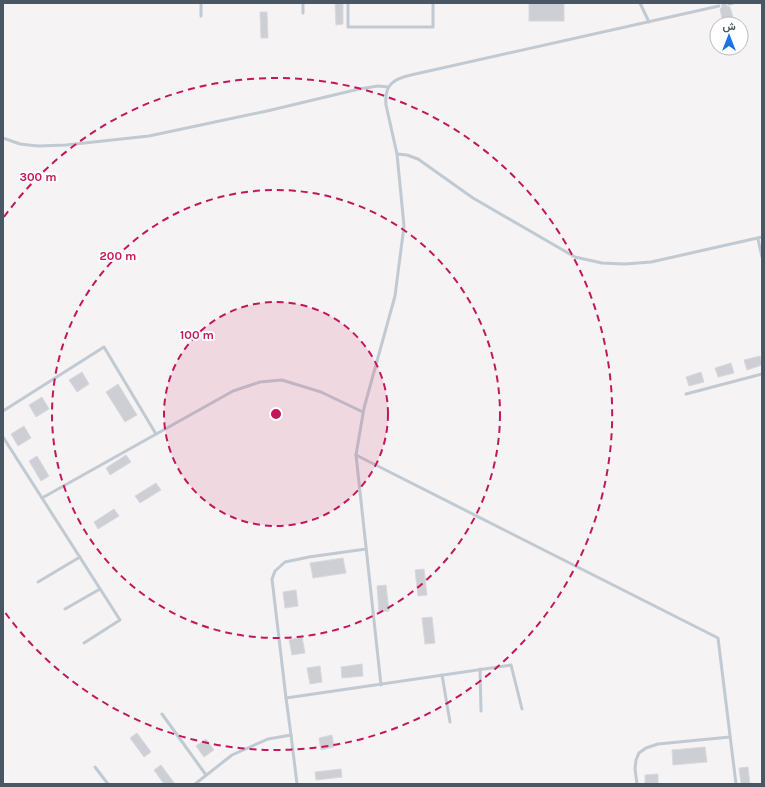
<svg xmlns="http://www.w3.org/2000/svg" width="765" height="787" viewBox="0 0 765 787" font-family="Karla,Vazirmatn,sans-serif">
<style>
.building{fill:#cdcfd5;stroke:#d7d9de}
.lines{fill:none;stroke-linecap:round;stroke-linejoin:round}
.service{stroke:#c1cad2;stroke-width:3}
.ring{fill:none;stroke:#c2185b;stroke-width:2;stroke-dasharray:7 5}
.centre{fill:#c2185b;stroke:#fff;stroke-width:2}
.ring-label{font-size:12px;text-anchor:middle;font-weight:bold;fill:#c2185b;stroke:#fff;stroke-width:4;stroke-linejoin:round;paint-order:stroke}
</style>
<rect width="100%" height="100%" fill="#f5f3f3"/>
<!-- building -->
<g class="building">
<path d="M335,3H343V24L336,25Z"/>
<rect x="529" y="3" width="35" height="18"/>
<path d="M718,3H726L727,6L730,7L734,21L723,23L720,9L722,7V5L720,3Z"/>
<path d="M260,12H267L268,38H261Z"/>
<path d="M760,356L762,365L747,370L744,360Z"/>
<path d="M731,363L734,373L718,377L715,368Z"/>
<path d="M82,372L89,384L77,392L69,380Z"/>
<path d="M701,372L704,382L689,386L686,377Z"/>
<path d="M118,384L137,415L125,422L106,392Z"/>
<path d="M42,397L49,409L36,417L29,405Z"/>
<path d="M24,426L31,438L18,446L11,434Z"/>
<path d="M126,455L131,462L110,475L106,468Z"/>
<path d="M37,456L49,476L41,481L29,461Z"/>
<path d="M156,483L161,490L140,503L135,496Z"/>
<path d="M114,509L119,516L98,529L94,522Z"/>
<path d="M343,558L346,573L313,578L310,563Z"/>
<path d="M424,569L427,595L418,596L415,570Z"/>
<path d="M386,585L389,611L379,612L377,586Z"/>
<path d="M296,590L298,606L285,608L283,592Z"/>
<path d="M432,617L435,643L425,644L422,618Z"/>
<path d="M302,637L305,653L292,655L289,640Z"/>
<path d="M362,664L363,676L342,678L341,667Z"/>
<path d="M320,666L322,682L310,684L307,668Z"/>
<path d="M137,733L151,752L144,757L130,738Z"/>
<path d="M332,735L334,747L321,750L319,738Z"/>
<path d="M206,739L214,750L204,757L196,746Z"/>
<path d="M705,747L707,762L673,765L672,750Z"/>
<path d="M161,765L175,784H164L154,770Z"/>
<path d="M748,767L750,784H741L739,768Z"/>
<path d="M341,769L342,777L316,780L315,772Z"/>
<path d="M658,774V784H645V775Z"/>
</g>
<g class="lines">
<!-- service -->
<g class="service">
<path d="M348,3V27H433V3"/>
<path d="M640,3L649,22"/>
<path d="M729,4L733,3"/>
<path d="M303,13V3"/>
<path d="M201,16V3"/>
<path d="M3,138L20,144L38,146L66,145L149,136L267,111L359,89L378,86L388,87"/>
<path d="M397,154L407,155L418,159L473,198L575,257L602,263L625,264L651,262L762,237"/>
<path d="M758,239L762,257"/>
<path d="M686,394L762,374"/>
<path d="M3,411L104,347L156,434"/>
<path d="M3,437L120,620L84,643"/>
<path d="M356,455L718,638L736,784"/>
<path d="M42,498L233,391L260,382L282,380L321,392L363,412"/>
<path d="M366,549L309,557L285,562L275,571L272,579L286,698L511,665L522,709"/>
<path d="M38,582L80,557"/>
<path d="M65,609L100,589"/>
<path d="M480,669L481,711"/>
<path d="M442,675L450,722"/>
<path d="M381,685L356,455L364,408L395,296L404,226L397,154L386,105C384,85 393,79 411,75L719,6"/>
<path d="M162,714L206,775"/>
<path d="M291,735L297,784"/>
<path d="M95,767L108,784"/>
<path d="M195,784L232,755L268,739L291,735L286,698"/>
<path d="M637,784L635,769L636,760L639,753L646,748L658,744L730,737"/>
</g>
</g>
<!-- distance rings -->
<circle cx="276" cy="414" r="112" fill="#c2185b" fill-opacity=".12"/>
<g class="ring">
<circle cx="276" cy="414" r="112"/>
<circle cx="276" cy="414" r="224"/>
<path d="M4 217A336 336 0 1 1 4 611"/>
</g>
<circle cx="276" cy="414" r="6" class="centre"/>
<g class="ring-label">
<text x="38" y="181">300 m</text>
<text x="118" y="260">200 m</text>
<text x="197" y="339">100 m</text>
</g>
<!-- border -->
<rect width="765" height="787" fill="none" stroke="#4a5661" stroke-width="8"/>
<!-- north arrow -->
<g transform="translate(729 36)"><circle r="19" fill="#ffffff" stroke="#b7bbc0"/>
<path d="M0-3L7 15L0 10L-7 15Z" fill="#1a73e8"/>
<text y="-6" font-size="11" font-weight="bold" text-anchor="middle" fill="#4a5661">ش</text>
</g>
</svg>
